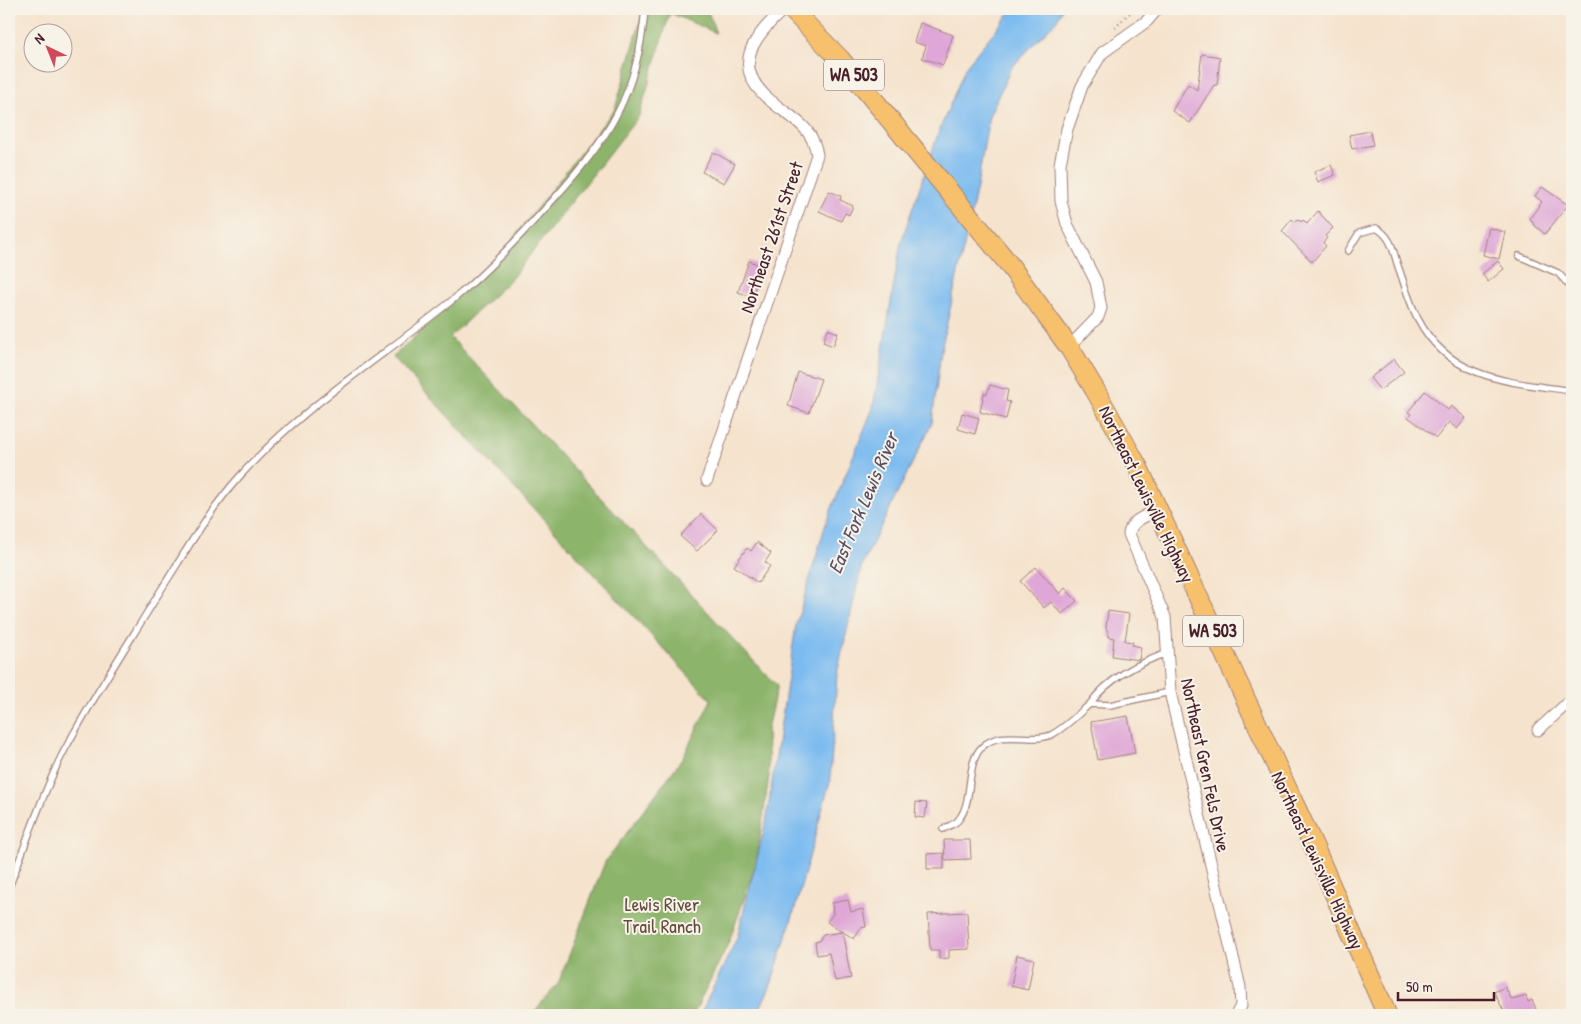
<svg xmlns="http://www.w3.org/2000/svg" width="1581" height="1024" viewBox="0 0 1581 1024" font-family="'Patrick Hand',sans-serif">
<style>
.forest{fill:#8cb46a;stroke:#6b6a4a}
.water{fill:#7cbbf0;stroke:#636d8e}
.building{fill:#dfa7d7}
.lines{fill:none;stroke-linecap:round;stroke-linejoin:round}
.lane-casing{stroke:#a0817c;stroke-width:8}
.street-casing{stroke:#a0817c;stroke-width:13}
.primary-casing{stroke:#a0817c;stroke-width:21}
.path{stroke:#a0817c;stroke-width:2.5;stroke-dasharray:1 4;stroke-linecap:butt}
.lane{stroke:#fff;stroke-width:5.5}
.street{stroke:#fff;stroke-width:11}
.primary{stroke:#f7c06c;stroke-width:19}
.labels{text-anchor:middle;stroke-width:4;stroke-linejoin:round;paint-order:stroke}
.shield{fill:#f7f3e8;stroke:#7e5f64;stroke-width:1}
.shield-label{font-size:18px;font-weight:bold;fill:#4a1f2b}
.street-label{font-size:19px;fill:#4a1f2b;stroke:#f7f3e8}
.park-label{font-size:19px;fill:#644c3f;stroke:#f7f3e8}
.water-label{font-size:20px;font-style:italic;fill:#594e66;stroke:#f7f3e8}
</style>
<rect width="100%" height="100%" fill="#f7f3e8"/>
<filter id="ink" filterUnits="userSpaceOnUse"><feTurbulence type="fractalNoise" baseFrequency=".02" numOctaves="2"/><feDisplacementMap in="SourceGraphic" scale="10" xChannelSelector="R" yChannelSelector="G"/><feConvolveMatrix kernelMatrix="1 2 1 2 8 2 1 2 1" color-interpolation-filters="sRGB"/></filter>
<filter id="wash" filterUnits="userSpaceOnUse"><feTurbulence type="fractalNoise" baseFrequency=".0096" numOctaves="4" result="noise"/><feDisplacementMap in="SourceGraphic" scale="20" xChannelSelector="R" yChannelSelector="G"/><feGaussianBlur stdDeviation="1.12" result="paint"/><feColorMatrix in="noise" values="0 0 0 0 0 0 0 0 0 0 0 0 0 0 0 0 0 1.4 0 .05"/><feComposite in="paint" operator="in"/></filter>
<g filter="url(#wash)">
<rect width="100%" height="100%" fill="#f5e3cd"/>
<!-- forest -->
<path class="forest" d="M644,9H707L716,33L670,13L639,116L511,279L450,337L777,686L767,729L769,776L756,864L729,942L693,1015H531L558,984L605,862L682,759L711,700L393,357L497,259L615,109Z"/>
<!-- water -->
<path class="water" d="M1013,9H1062L1057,20L1011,68L989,116L977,187L941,350L932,423L862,565L837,674L830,781L796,905L772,982L757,1015H700L737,938L766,822L796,625L827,520L873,408L901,242L938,134L966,66Z"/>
<g id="blocks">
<!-- building -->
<g class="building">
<path d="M920,23L953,35L943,65L922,58L926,46L914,42Z"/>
<path d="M1202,54L1220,57L1217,85H1214L1190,123L1172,111L1188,84L1197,90Z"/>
<path d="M1370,131L1373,145L1352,149L1349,135Z"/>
<path d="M713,152L735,164L724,183L702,172Z"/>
<path d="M1331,165L1335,175L1318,182L1314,172Z"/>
<path d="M1542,187L1568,205L1545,234L1534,225L1530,218L1542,202L1535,196Z"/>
<path d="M829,191L841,196L840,200L853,206L849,215L845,213L841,221L819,211Z"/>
<path d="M1318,211L1333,228L1325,236L1327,238L1323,243L1326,246L1312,262L1282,231L1292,219L1295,222L1298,219L1301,222L1303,220L1307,224Z"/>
<path d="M1489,228L1505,232L1499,259L1483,255Z"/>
<path d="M749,261L763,266L752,297L738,292Z"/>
<path d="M1498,261L1504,269L1488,282L1482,274Z"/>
<path d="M828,329L838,333L833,346L823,342Z"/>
<path d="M1394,359L1404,372L1380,390L1370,378Z"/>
<path d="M798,372L821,379L809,413L788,406Z"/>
<path d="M990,385L1008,390L1006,401L1010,402L1006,419L980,412L984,393L987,394Z"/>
<path d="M1425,391L1448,410L1451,406L1466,418L1457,429L1449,422L1436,438L1408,417L1411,414L1408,412Z"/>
<path d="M962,413L979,418L975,434L958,429Z"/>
<path d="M701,514L718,530L697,551L680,536Z"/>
<path d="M757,542L771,553L765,562L770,566L758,583L734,566L747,548L751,551Z"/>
<path d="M1036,567L1060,594L1065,588L1077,601L1062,614L1051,602L1044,608L1020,581Z"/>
<path d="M1108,611L1129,614L1125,641L1133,642L1132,645L1141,647L1139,660L1112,656L1114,638L1108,637V632L1106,628Z"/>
<path d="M1128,716L1135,753L1098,760L1091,722Z"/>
<path d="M916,802L927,803L925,818L915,817Z"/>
<path d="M944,840H970L971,859L945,860Z"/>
<path d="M944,853V869H927V854Z"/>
<path d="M848,900L851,912L863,909L866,927L861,928L854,939L842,931L851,978L835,981L829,953L817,955L815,942L819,941L823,935L842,932L827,922L833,914L832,903Z"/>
<path d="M967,912L969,949L949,950V958L939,959V950H930L928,914Z"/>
<path d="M1017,955L1034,959L1028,990L1011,986Z"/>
<path d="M1505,987L1512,1000L1526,996L1528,1002L1532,1000L1536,1009L1524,1015H1506L1494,992Z"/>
</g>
</g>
</g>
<g filter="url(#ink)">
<use href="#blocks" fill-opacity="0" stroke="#a0817c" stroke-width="1"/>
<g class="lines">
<defs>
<g id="lane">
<path d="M1348,251L1359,233L1376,228C1393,237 1393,253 1399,269C1405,286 1410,304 1418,319C1450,381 1512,382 1572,391"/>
<path d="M1519,256L1558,273L1572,288"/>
<path d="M1090,704C1107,679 1140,662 1168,653"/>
<path d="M943,829C948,826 956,824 959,819C974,801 965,763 982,747C1002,728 1028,744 1051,735C1065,728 1078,714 1090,704L1110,705L1170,692"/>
<path d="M9,887C27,842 41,796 63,753C93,697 128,644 161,590C186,551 209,510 240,476C302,406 383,357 455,298C490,269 522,234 553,200C609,138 638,94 645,9"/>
</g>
<g id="street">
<path d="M1069,347L1098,317L1101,308L1096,282L1067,224L1061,201L1060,164L1067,129L1082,86L1102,53L1147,21L1157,9"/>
<path d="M707,480L817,155C813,126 791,118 771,101C729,67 753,37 784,9"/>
<path d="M1158,510C1146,516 1131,520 1129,534L1165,617L1170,692L1240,987L1241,1006L1236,1015"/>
<path d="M1538,730L1572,699"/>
</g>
<path id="primary" d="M791,9L840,59L1008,263L1069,347L1095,390L1138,467L1315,849L1387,1015"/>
</defs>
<!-- lane casing -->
<use href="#lane" class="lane-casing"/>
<!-- street casing -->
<use href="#street" class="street-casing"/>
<!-- primary casing -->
<use href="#primary" class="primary-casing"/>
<!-- path -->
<path class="path" d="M1115,28L1128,14L1138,9"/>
<!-- lane -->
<use href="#lane" class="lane"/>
<!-- street -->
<use href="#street" class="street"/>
<!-- primary -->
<use href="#primary" class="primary"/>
</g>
</g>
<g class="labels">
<!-- shield labels -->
<g class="shield">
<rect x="824" y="59.5" width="60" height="31" rx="4"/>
<rect x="1183" y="615.5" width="60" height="31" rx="4"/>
</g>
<g class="shield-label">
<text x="854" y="81">WA 503</text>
<text x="1213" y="637">WA 503</text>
</g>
<!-- street labels -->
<g class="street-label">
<text transform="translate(771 237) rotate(-71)" y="7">Northeast 261st Street</text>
<text transform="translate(1147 494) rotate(64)" y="7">Northeast Lewisville Highway</text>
<text transform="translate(1206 765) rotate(78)" y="7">Northeast Gren Fels Drive</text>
<text transform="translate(1318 860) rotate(65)" y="7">Northeast Lewisville Highway</text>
</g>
<!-- park labels -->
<g class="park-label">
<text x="662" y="911">Lewis River<tspan x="662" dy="22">Trail Ranch</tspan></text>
</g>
<!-- water labels -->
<g class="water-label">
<text transform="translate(863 503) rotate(-67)" y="7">East Fork Lewis River</text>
</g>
</g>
<!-- margin -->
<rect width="1581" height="1024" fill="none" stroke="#f7f3e8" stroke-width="30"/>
<!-- north arrow -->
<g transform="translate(48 48) rotate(317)"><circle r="24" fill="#f7f3e8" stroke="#b29e9c"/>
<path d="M0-4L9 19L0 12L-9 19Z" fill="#d1495b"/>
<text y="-8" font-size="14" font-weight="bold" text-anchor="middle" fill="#4a1f2b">N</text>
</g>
<!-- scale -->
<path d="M1398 992v8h96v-8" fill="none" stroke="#4a1f2b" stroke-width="2.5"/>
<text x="1406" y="992" font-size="15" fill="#4a1f2b" stroke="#f7f3e8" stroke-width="4" paint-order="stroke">50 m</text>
</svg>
